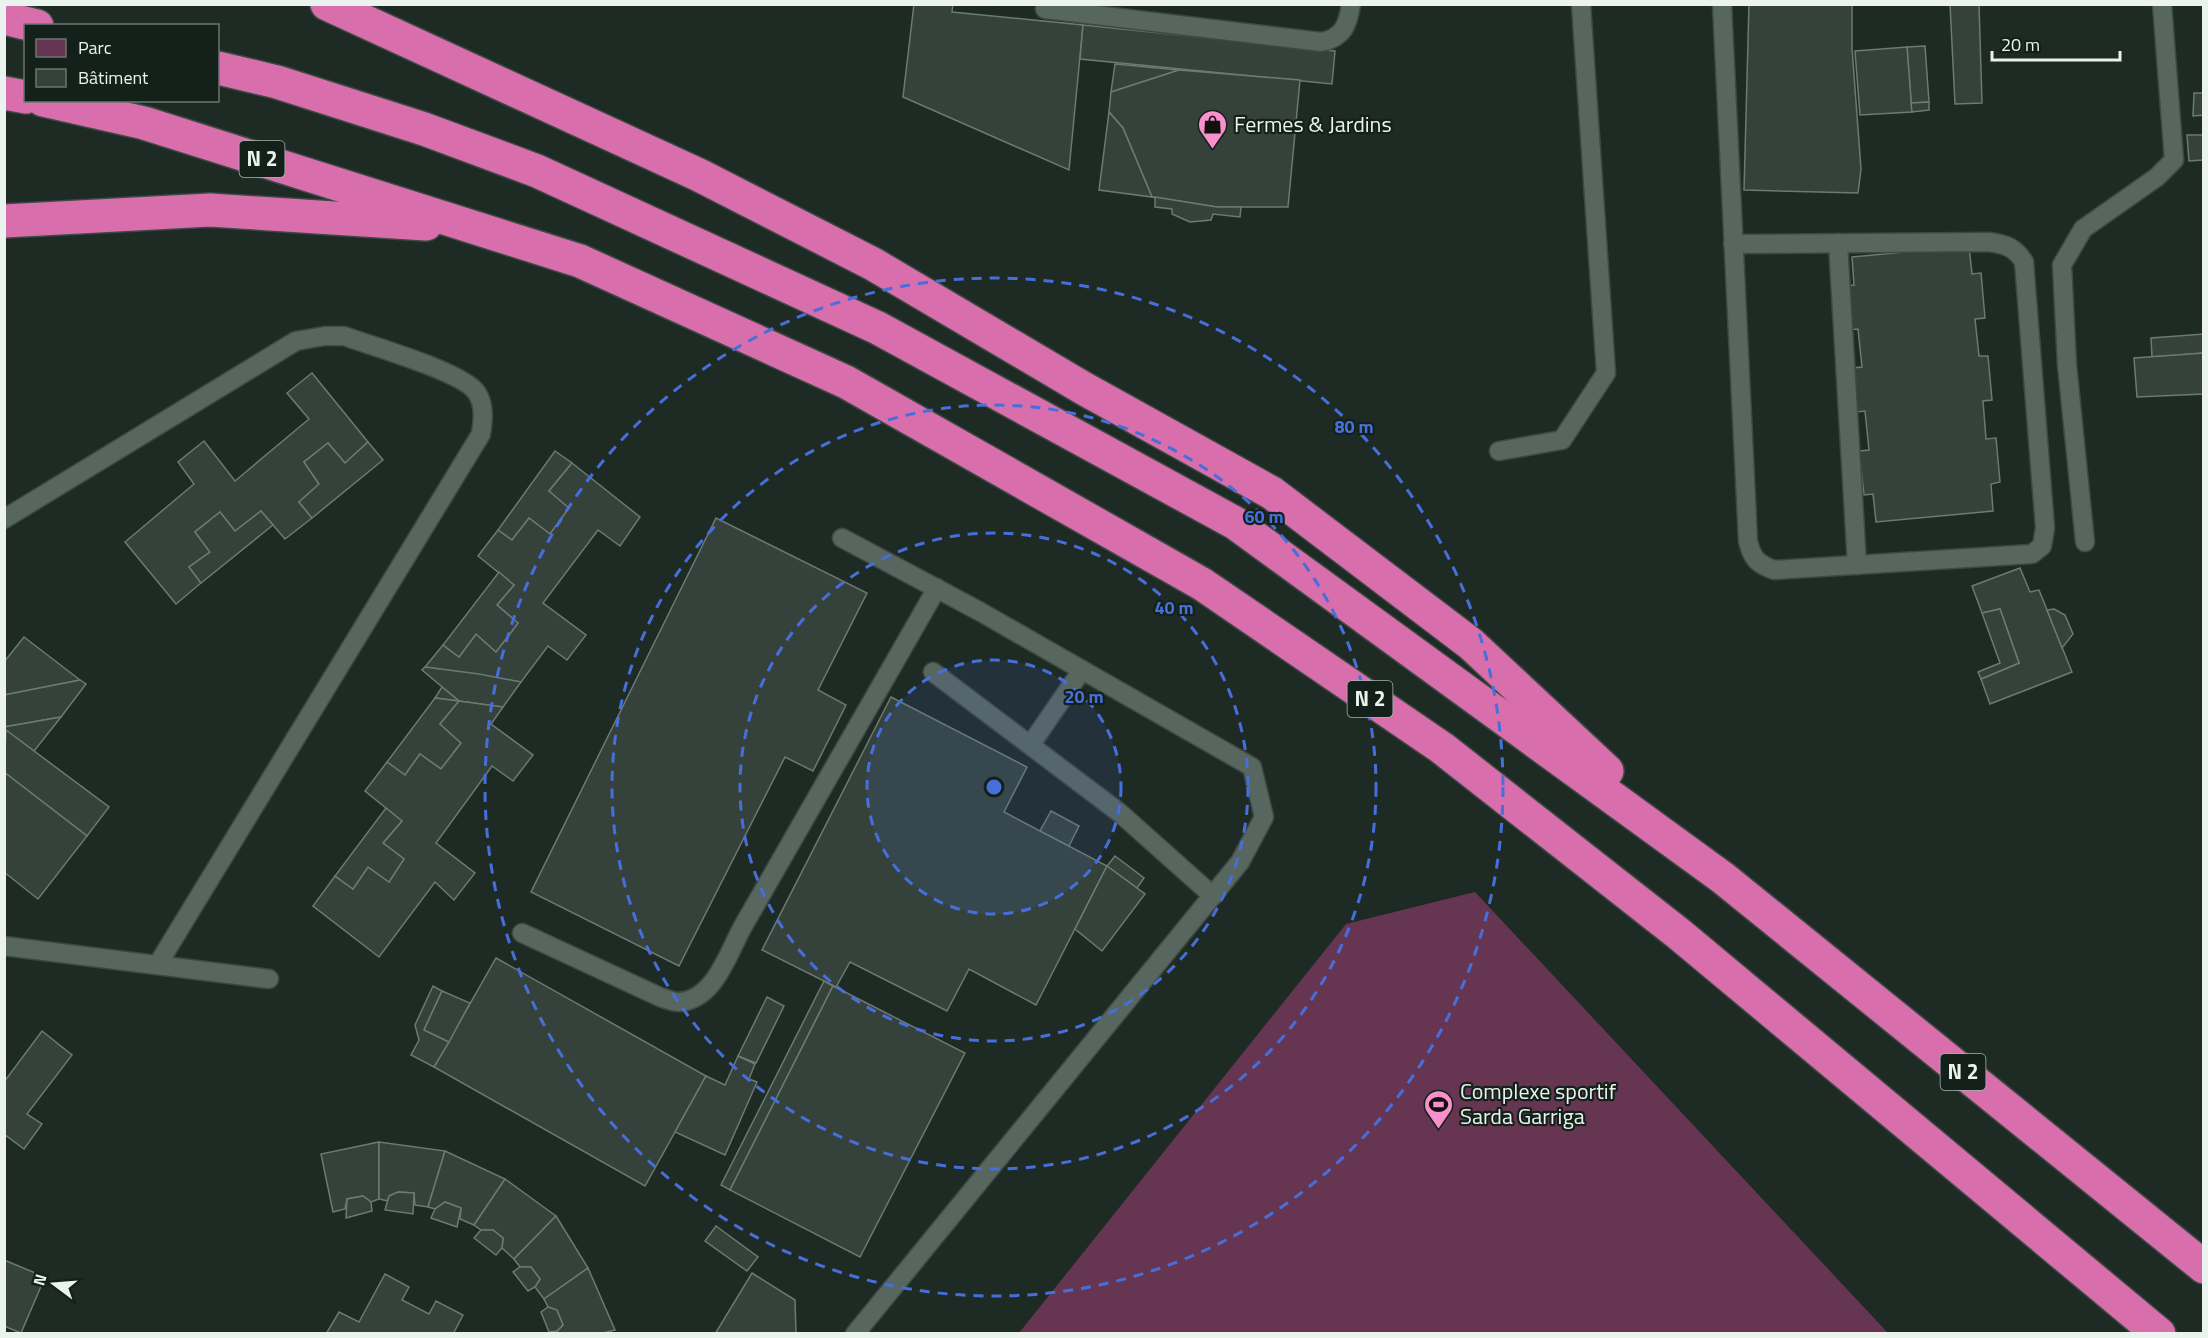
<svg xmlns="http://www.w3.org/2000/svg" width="2208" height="1338" viewBox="0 0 2208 1338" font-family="'Titillium Web',sans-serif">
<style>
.green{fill:#663552}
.building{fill:#34423b;stroke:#6b7a72;stroke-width:1.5}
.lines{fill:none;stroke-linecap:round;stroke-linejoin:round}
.lane-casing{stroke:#3d4943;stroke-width:21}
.highway-casing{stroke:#3d4943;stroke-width:36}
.lane{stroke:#57665e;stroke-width:18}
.highway{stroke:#d96ead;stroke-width:33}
.ring{fill:none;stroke:#466fdc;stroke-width:3;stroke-dasharray:10 8}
.labels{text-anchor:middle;stroke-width:4.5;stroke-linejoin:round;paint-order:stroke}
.shield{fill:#14211a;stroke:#aab4ae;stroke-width:1.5}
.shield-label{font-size:21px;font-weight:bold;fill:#eaf3ee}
.poi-label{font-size:22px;fill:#eaf3ee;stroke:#14211a;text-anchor:start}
.centre{fill:#466fdc;stroke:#14211a;stroke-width:3}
.ring-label{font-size:18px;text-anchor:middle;font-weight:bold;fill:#466fdc;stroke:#14211a;stroke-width:4.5;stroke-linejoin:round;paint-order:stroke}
</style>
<rect width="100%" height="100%" fill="#1e2b24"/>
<!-- green -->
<path class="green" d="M1475,892L1888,1333H1019L1346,924Z"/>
<!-- building -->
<g class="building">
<path d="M914,4H953L952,12L1083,25L1069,170L903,97Z"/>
<path d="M1749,4H1852V48L1861,169L1858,193L1744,190Z"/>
<path d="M1950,4H1979L1982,103L1955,104Z"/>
<path d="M1083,25L1335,51L1332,84L1080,59Z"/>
<path d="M1925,46L1929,102L1911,103L1907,47Z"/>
<path d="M1907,47L1912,112L1860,115L1855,51Z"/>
<path d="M1115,64L1179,70L1111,92Z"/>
<path d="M1179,70L1300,80L1288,207H1217L1152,197L1123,128L1109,112L1111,92Z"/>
<path d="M2194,93H2204V115L2193,116Z"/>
<path d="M1929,102V110L1912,112L1911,103Z"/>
<path d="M1109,112L1123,128L1152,197L1099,190Z"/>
<path d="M2187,135H2203V160L2189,161Z"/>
<path d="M1155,197L1217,207H1241L1240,217L1213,214L1211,220L1190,222L1172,214V209L1155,207Z"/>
<path d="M1969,246L1972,274L1981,273L1985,318L1975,319L1979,356H1988L1992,400L1983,401L1986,439L1996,438L2000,482L1991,484L1993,511L1876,522L1873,494L1864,495L1859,451L1869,450L1865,411L1856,412L1852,368L1862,367L1858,329L1848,330L1845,286L1854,285L1852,257Z"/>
<path d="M2204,334V353L2152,357L2151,338Z"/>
<path d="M2204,353V394L2137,397L2134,358Z"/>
<path d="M312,373L368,442L345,463L328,443L304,462L319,484L299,502L312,518L285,539L261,511L235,531L220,512L195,532L210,552L189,567L201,583L176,604L125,542L194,484L178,462L204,441L235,481L309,419L287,393Z"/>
<path d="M368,442L383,460L312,518L299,502L319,484L304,462L328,443L345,463Z"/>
<path d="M555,451L572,463L549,491L569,508L550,534L529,518L512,540L498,530Z"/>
<path d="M572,463L640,517L620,546L598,530L543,603L586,635L567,660L548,646L521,682L425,667L443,645L459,657L476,634L496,652L518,623L497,605L514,585L478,556L498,530L512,540L529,518L550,534L569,508L549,491Z"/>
<path d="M261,511L273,525L201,583L189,567L210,552L195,532L220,512L235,531Z"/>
<path d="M716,518L867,593L818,690L846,705L813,771L785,757L679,966L531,892Z"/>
<path d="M2020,568L2030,592L2039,590L2072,672L1990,704L1981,679L2019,663L2000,609L1982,613L1972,586Z"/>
<path d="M499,572L514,585L497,605L518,623L496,652L476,634L459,657L443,645Z"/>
<path d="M2000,609L2019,663L1981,679L1978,672L2000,663L1982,613Z"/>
<path d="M2054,609L2065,615L2073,634L2062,648L2047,610Z"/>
<path d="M24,637L80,680L4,695V662Z"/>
<path d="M425,667L479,674L521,682L503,707L459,701L422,670Z"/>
<path d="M80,680L86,684L61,717L4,727V695Z"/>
<path d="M442,687L459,701L435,698Z"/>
<path d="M891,697L1027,767L1004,812L1107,866L1036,1005L969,969L947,1011L850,962L836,987L762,950Z"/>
<path d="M435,698L459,701L440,724L461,743L441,769L420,754L405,775L387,762Z"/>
<path d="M459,701L503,707L491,724L533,755L513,781L492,766L436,843L475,873L454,900L435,882L379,957L313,906L335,876L353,889L368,867L389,882L404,859L383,843L402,821L365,791L387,762L405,775L420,754L441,769L461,743L440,724Z"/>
<path d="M61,717L34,751L4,729V727Z"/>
<path d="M6,730L109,807L87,836L4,772Z"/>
<path d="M4,772L87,836L38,899L4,872Z"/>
<path d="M386,808L402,821L383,843L404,859L389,882L368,867L353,889L335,876Z"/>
<path d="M1051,811L1079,826L1069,846L1040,831Z"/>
<path d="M1115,856L1144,878L1137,888L1107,866Z"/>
<path d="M1107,866L1145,894L1102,951L1075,929Z"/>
<path d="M496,958L706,1076L645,1186L434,1067Z"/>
<path d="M824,981L833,986L730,1190L721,1185Z"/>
<path d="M433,986L442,991L424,1030L449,1042L434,1067L411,1055L419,1040L415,1025Z"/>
<path d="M833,986L965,1053L860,1257L730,1190Z"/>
<path d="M442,991L470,1003L449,1042L424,1030Z"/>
<path d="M767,997L784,1006L756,1063L738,1056Z"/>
<path d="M42,1031L72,1055L27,1114L42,1124L24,1149L4,1134V1082Z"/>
<path d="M738,1056L755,1064L749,1079L757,1082L725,1155L675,1132L706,1076L725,1085Z"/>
<path d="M379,1142V1199L371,1202L363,1196L347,1199L345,1209L333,1212L321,1154Z"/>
<path d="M379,1142L445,1151L428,1207L415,1205L414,1193L398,1192L389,1196L388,1201L379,1199Z"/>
<path d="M445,1151L505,1179L474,1225L460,1219L461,1208L445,1202L435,1209L428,1207Z"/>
<path d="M505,1179L556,1216L514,1259L502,1248L503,1238L493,1230H481L474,1225Z"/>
<path d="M398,1192L414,1193L413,1214L385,1210L389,1196Z"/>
<path d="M363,1196L371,1202L372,1211L346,1218L347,1199Z"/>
<path d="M445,1202L461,1208L457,1227L431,1218L435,1209Z"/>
<path d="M556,1216L588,1268L544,1299L535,1287L540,1279L531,1267H520L514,1259Z"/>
<path d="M716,1226L758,1257L747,1271L705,1241Z"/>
<path d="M481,1230H493L503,1238L502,1248L496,1255L474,1238Z"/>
<path d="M4,1260L45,1277L21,1333L4,1326Z"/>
<path d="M520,1267H531L540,1279L535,1287L528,1291L513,1272Z"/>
<path d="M588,1268L615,1330L599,1334H558L557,1331L563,1325L557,1310L548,1307L544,1299Z"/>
<path d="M752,1273L795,1300L796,1334H715Z"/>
<path d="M385,1274L409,1287L402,1300L429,1314L436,1301L463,1315L453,1334H326L339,1312L359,1322Z"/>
<path d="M548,1307L557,1310L563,1325L557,1331L549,1332L541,1312Z"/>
</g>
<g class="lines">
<defs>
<g id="lane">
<path d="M1722,4L1748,541C1752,559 1758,564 1774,570L2032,554L2042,546L2045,528L2024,262C2015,247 2005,244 1988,242L1733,244"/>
<path d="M1045,9L1321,42C1343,38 1348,25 1351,4"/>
<path d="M1838,243L1857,565"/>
<path d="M1499,451L1562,440L1606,373L1581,4"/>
<path d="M4,519L296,341L325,336H344C371,346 464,372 477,393C485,406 483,420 481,434L158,964"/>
<path d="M842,538L979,611L1252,767L1264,817L1240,862L855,1334"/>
<path d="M2085,542L2067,365L2062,265L2083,229L2157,177L2174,160L2162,4"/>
<path d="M933,672L1120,813L1213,896"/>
<path d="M1031,744L1082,670"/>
<path d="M522,933L660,997C666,999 673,1002 679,1002C714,1000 728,954 742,928L937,588"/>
<path d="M4,946L269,979"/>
</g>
<g id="highway">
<path d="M327,4L699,175L873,264L1083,388L1272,493L1471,644L1607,771"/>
<path d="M4,18L37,26"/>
<path d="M218,68L277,82L424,129L537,171L878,328L1235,523L1723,878L2204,1267"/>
<path d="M4,93L26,97"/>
<path d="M43,100L144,123L580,261L846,382L1202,584L1442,748L1679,934L2159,1334"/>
<path d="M4,221L210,210L426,224"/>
</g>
</defs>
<!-- lane casing -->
<use href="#lane" class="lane-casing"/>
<!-- highway casing -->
<use href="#highway" class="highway-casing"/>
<!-- lane -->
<use href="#lane" class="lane"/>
<!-- highway -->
<use href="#highway" class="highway"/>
</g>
<!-- distance rings -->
<circle cx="994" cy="787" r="127" fill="#466fdc" fill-opacity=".12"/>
<g class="ring">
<circle cx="994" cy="787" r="127"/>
<circle cx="994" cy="787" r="254"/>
<circle cx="994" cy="787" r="382"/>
<circle cx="994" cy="787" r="509"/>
</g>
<!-- icons -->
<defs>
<symbol id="shop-pin" viewBox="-11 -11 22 30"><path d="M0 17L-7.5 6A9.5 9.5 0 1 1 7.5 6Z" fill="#f890cc" stroke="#14211a"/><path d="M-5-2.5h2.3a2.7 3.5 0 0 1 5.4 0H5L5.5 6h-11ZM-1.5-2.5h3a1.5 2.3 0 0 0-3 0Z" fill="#111"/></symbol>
<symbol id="stadium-pin" viewBox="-11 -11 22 30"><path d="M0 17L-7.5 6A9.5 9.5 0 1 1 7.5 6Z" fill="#f890cc" stroke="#14211a"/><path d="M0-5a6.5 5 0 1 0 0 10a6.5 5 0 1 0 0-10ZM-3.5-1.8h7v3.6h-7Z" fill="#111"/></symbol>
</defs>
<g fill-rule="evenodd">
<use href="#shop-pin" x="1196" y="108" width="33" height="45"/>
<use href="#stadium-pin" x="1422" y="1088" width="33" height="45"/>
</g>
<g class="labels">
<!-- shield labels -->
<g class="shield">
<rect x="239.5" y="141" width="45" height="36" rx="4.5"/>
<rect x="1347.5" y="681" width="45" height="36" rx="4.5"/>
<rect x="1940.5" y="1054" width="45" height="36" rx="4.5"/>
</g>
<g class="shield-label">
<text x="262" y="166">N 2</text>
<text x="1370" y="706">N 2</text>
<text x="1963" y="1079">N 2</text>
</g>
<!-- poi labels -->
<g class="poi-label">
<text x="1234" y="132">Fermes &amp; Jardins</text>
<text x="1460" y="1099">Complexe sportif<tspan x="1460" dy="25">Sarda Garriga</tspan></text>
</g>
</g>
<circle cx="994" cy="787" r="9" class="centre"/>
<g class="ring-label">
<text x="1354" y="433">80 m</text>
<text x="1264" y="523">60 m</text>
<text x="1174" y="614">40 m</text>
<text x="1084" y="703">20 m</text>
</g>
<!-- border -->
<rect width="2208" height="1338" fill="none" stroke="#eaf3ee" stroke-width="12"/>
<!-- legend -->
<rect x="24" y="24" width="195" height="78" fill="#14211a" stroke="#6a756f" stroke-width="1.5"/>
<rect x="36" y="39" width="30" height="18" fill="#663552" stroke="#6a756f" stroke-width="1.5"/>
<text x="78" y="54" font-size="18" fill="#eaf3ee">Parc</text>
<rect x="36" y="69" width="30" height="18" fill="#34423b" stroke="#6a756f" stroke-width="1.5"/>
<text x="78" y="84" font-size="18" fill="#eaf3ee">Bâtiment</text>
<!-- north arrow -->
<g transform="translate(54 1284) rotate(286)" stroke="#14211a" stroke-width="4.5" paint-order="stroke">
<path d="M0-4.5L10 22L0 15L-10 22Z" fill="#eaf3ee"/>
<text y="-9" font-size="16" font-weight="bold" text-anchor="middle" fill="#eaf3ee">N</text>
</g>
<!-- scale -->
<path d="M1992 51v9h128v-9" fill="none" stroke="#eaf3ee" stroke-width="3"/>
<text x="2001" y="51" font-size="18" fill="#eaf3ee" stroke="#14211a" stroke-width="4.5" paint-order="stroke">20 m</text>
</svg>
